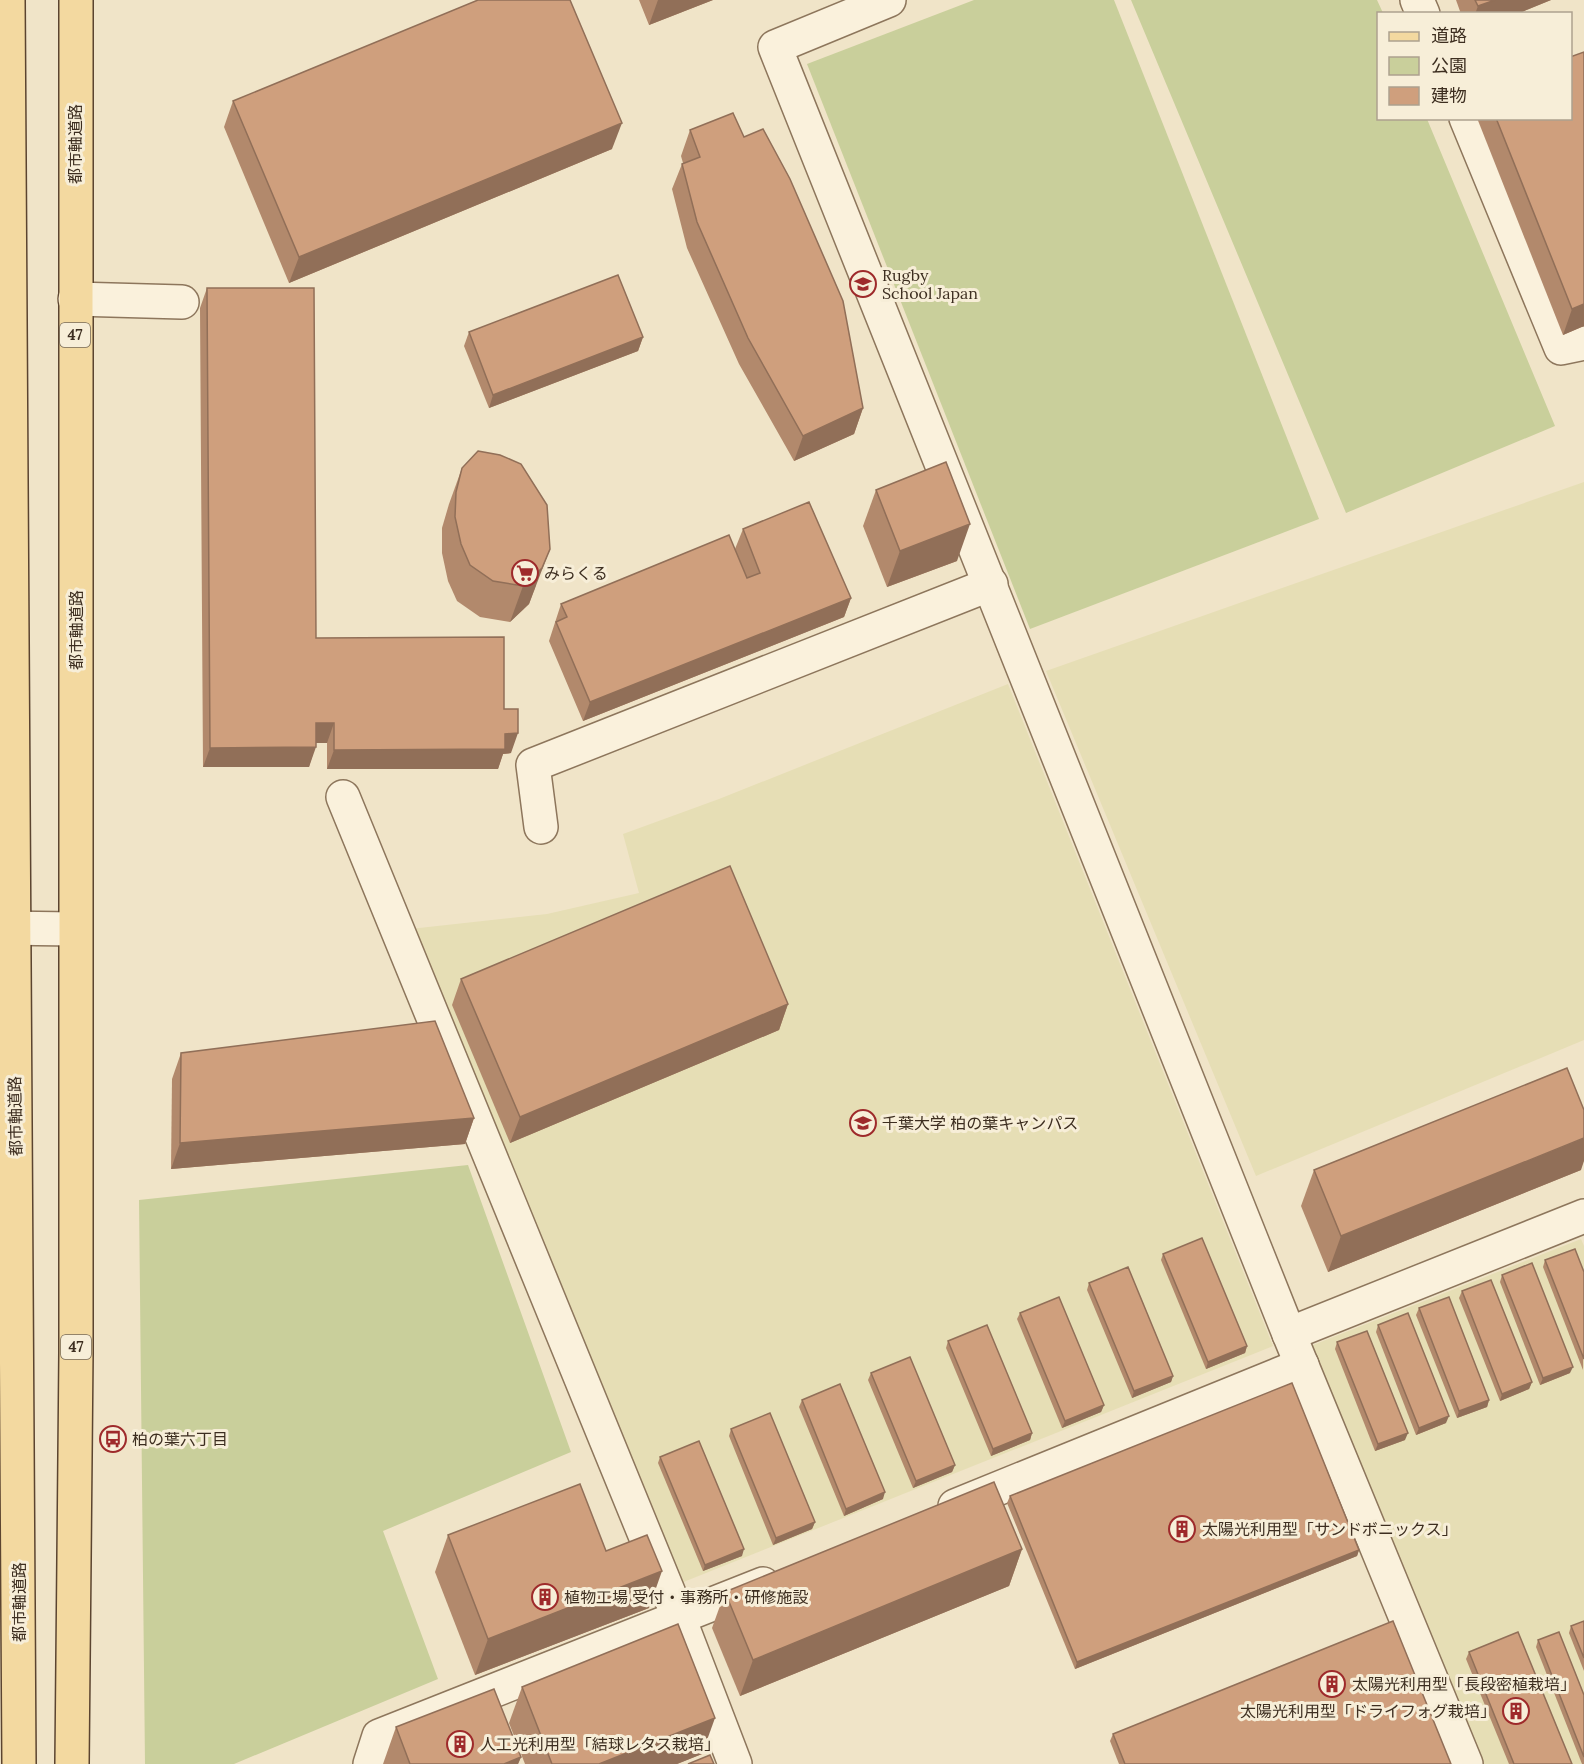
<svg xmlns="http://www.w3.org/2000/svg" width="1584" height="1764" viewBox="0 0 1584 1764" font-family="Lora,'Noto Sans JP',serif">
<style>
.farmland{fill:#e6deb5}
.green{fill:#c9cf9b}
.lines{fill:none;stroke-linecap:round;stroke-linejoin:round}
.minor-casing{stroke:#8d765c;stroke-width:36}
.major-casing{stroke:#5b4430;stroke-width:36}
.minor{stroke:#faf1dc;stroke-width:33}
.major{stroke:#f3d9a0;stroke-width:33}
.wall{fill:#b2896c}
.shaded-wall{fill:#916f58}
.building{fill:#cf9f7d;stroke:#916f58;stroke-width:1.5}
.labels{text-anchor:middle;stroke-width:6;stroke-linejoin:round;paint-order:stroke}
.shield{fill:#f7eed8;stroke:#756857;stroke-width:1.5}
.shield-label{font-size:15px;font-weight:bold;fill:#3d2e20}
.street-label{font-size:16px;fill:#3d2e20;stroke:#f7eed8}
.poi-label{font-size:16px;fill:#3d2e20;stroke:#f7eed8;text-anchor:start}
</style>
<rect width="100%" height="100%" fill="#f0e4c8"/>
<!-- farmland -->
<g class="farmland">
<path d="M1584,482V1040L1256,1176L1046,671Z"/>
<path d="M1008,684L1273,1346L681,1583L410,929L547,914L639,893L623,834L719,799Z"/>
<path d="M1581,1239L1584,1246V1764H1474L1308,1347Z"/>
</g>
<!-- green -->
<g class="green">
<path d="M974,0H1114L1319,519L1030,629L807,64Z"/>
<path d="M1131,0H1377L1383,13L1378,14V118L1427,119L1555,426L1346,513Z"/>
<path d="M468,1165L571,1452L383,1531L438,1679L234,1764H145L139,1200Z"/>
</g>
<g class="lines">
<defs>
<g id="minor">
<path d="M889,0L775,47L1289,1334L1466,1764"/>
<path d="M1417,0L1423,14"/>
<path d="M1466,118L1561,348L1584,343"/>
<path d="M75,299L182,302"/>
<path d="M343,797L679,1618L735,1764"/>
<path d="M541,827L533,765L991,584"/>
<path d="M0,928L75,929"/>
<path d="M1289,1334L1584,1216"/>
<path d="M955,1506L1302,1365"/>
<path d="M370,1764L379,1736L763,1584"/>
</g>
<g id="major">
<path d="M8,0L19,1764"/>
<path d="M72,1764L76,1353V0"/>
</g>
</defs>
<!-- minor casing -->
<use href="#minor" class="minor-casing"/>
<!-- major casing -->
<use href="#major" class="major-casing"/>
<!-- minor -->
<use href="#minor" class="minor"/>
<!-- major -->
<use href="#major" class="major"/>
</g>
<!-- wall -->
<g class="wall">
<path d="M639,0H713L649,25Z"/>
<path d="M1456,0H1551L1517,14H1461Z"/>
<path d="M233,101L612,149L289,283L224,127Z"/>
<path d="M1477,118H1570L1584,326L1563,335Z"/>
<path d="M690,130L863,408L854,434L794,461L739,364L687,248L672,189L682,164L683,163L681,156Z"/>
<path d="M207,288L316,638L504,709L511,753L503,754L498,769H327V743H316L309,767H203L200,308Z"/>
<path d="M469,332L643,337L638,351L489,408L464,346Z"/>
<path d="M462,468L536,585L529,604L510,622L480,617L457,601L448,581L442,553V528L449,504Z"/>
<path d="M876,490L957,561L887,587L863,526Z"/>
<path d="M743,529L851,598L844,617L583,721L549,641L561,604L735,549Z"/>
<path d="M461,979L788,1004L779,1030L510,1143L452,1005Z"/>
<path d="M181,1053L474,1118L465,1144L171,1169L172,1079Z"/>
<path d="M1314,1170H1581L1328,1272L1301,1206Z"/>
<path d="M1163,1254L1247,1346L1245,1353L1206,1369L1161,1260Z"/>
<path d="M1545,1260L1584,1272L1583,1370L1543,1267Z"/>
<path d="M1502,1275L1570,1373L1540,1385L1500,1282Z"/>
<path d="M1089,1283L1173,1376L1171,1382L1132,1398L1087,1290Z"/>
<path d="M1462,1291L1532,1382L1529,1389L1500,1401L1459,1298Z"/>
<path d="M1419,1308L1489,1400L1487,1407L1457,1418L1416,1315Z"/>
<path d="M1020,1313L1104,1405L1101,1412L1062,1428L1017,1319Z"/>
<path d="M1378,1325L1446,1423L1416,1435L1376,1332Z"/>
<path d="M948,1341L1032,1433L1030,1440L991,1456L946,1348Z"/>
<path d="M1337,1342L1405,1440L1375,1451L1335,1349Z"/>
<path d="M871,1373L955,1465L952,1472L913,1488L868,1380Z"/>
<path d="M802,1400L883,1499L844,1516L799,1407Z"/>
<path d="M731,1429L815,1522L812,1529L773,1545L729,1436Z"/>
<path d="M660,1457L742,1556L703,1571L658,1463Z"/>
<path d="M1010,1496L1359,1550L1357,1556L1075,1669L1007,1503Z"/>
<path d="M448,1535L606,1551L649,1608L475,1675L435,1572Z"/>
<path d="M1022,1549L1009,1586L740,1696L712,1628L725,1592Z"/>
<path d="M1584,1621V1671L1569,1633L1571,1626Z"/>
<path d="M1538,1640L1584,1695V1764H1582L1536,1647Z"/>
<path d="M1469,1652L1572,1764H1509L1466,1659Z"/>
<path d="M522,1687L702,1754L677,1764H525L509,1723Z"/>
<path d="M396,1727L521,1757L518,1764H383Z"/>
<path d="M1113,1734L1451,1764H1119L1110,1741Z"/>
</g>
<!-- shaded-wall -->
<g class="shaded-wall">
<path d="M658,0H713L649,25Z"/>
<path d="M1495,0H1551L1517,14H1475L1478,6Z"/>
<path d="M622,123L612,149L289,283L299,257Z"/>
<path d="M1584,304V326L1563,335L1572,309Z"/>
<path d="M643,337L638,351L489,408L493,395Z"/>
<path d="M863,408L854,434L794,461L803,436Z"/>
<path d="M970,524L957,561L887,587L900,551Z"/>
<path d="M550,549L529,604L510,622L523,586Z"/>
<path d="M851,598L844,617L583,721L590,702Z"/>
<path d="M316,723H334L327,743H309Z"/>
<path d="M518,733L511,753L503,754L498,769H327L334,750Z"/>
<path d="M316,747L309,767H203L210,748Z"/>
<path d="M788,1004L779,1030L510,1143L520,1117Z"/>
<path d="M474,1118L465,1144L171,1169L180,1143Z"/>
<path d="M1584,1138V1161L1581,1170L1328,1272L1341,1236Z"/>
<path d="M1247,1346L1245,1353L1206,1369L1208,1362Z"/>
<path d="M1573,1367L1570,1373L1540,1385L1543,1378Z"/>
<path d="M1173,1376L1171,1382L1132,1398L1134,1391Z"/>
<path d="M1532,1382L1529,1389L1500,1401L1502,1394Z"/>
<path d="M1489,1400L1487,1407L1457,1418L1459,1411Z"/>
<path d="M1104,1405L1101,1412L1062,1428L1065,1421Z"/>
<path d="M1449,1416L1446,1423L1416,1435L1419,1428Z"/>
<path d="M1032,1433L1030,1440L991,1456L993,1449Z"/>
<path d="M1408,1433L1405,1440L1375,1451L1378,1444Z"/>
<path d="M955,1465L952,1472L913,1488L916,1481Z"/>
<path d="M885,1492L883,1499L844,1516L846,1509Z"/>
<path d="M815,1522L812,1529L773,1545L776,1538Z"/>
<path d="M744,1549L742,1556L703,1571L705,1565Z"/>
<path d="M1022,1549L1009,1586L740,1696L753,1660Z"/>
<path d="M1359,1550L1357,1556L1075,1669L1077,1662Z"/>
<path d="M662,1571L649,1608L475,1675L488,1639Z"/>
<path d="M715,1718L702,1754L677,1764H599Z"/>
<path d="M521,1757L518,1764H504Z"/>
</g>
<!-- building -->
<g class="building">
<path d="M478,0H570L622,123L299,257L233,101Z"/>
<path d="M1475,0H1495L1478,6Z"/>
<path d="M1584,52V304L1572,309L1496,118H1570V57Z"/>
<path d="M733,113L744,137L763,129L790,179L843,301L863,408L803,436L748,338L697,222L682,164L700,157L690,130Z"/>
<path d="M618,275L643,337L493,395L469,332Z"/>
<path d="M207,288H314L316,638L504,637V709H518V733L505,734V749L334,750V723H316V747L210,748Z"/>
<path d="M478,451L500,455L521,464L547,505L550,549L542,568L523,586L493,581L470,565L461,544L455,517L456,492L462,468Z"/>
<path d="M946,462L970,524L900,551L876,490Z"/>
<path d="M809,502L851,598L590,702L556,622L567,617L561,604L729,535L747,578L760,573L743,529Z"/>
<path d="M730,866L788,1004L520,1117L461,979Z"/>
<path d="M435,1021L474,1118L180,1143L181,1053Z"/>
<path d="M1567,1068L1584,1110V1138L1341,1236L1314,1170Z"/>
<path d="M1202,1238L1247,1346L1208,1362L1163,1254Z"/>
<path d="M1575,1249L1584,1272V1359L1545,1260Z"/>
<path d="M1532,1263L1573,1367L1543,1378L1502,1275Z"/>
<path d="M1128,1267L1173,1376L1134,1391L1089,1283Z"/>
<path d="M1491,1280L1532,1382L1502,1394L1462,1291Z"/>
<path d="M1059,1297L1104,1405L1065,1421L1020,1313Z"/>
<path d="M1449,1297L1489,1400L1459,1411L1419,1308Z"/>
<path d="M1408,1313L1449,1416L1419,1428L1378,1325Z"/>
<path d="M987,1325L1032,1433L993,1449L948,1341Z"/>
<path d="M1367,1331L1408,1433L1378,1444L1337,1342Z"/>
<path d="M910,1357L955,1465L916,1481L871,1373Z"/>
<path d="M1292,1383L1359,1550L1077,1662L1010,1496Z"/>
<path d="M840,1384L885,1492L846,1509L802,1400Z"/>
<path d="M770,1413L815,1522L776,1538L731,1429Z"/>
<path d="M699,1441L744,1549L705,1565L660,1457Z"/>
<path d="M994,1482L1022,1549L753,1660L725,1592Z"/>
<path d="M580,1484L606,1551L647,1535L662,1571L488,1639L448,1535Z"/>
<path d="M1393,1621L1451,1764H1125L1113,1734Z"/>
<path d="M1584,1621V1658L1571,1626Z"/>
<path d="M678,1624L715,1718L599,1764H552L522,1687Z"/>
<path d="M1518,1632L1572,1764H1514L1469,1652Z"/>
<path d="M1559,1632L1584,1695V1757L1538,1640Z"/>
<path d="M494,1689L521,1757L504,1764H410L396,1727Z"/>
<path d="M710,1755L714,1764H688Z"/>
</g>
<!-- icons -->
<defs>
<symbol id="school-ring" viewBox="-11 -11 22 22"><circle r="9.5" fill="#f7eed8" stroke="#9e2a2b" stroke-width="1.5"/><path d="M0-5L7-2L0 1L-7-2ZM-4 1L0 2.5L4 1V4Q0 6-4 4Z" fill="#9e2a2b"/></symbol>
<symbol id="supermarket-ring" viewBox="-11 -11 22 22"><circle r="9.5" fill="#f7eed8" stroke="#9e2a2b" stroke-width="1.5"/><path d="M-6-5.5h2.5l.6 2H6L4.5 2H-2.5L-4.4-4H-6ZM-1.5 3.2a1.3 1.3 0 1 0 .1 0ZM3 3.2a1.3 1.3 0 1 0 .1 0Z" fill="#9e2a2b"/></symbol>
<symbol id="university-ring" viewBox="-11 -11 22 22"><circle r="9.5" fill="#f7eed8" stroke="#9e2a2b" stroke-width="1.5"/><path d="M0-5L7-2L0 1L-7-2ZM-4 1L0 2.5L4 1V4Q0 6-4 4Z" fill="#9e2a2b"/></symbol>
<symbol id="bus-ring" viewBox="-11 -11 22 22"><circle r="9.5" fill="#f7eed8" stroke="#9e2a2b" stroke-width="1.5"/><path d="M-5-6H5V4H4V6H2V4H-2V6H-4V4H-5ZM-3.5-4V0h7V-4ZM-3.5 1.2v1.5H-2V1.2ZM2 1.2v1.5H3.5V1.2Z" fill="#9e2a2b"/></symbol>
<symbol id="building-ring" viewBox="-11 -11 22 22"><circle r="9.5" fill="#f7eed8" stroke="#9e2a2b" stroke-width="1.5"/><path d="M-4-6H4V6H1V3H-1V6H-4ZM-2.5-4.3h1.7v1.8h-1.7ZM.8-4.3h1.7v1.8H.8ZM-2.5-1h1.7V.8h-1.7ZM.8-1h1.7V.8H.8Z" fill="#9e2a2b"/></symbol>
</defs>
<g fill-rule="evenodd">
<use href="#school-ring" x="848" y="269" width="30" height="30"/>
<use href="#supermarket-ring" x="510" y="558" width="30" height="30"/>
<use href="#university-ring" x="848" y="1108" width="30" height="30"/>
<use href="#bus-ring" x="98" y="1424" width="30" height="30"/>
<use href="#building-ring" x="1167" y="1514" width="30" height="30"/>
<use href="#building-ring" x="530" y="1582" width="30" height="30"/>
<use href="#building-ring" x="1317" y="1669" width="30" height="30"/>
<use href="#building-ring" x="1501" y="1696" width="30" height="30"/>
<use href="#building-ring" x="445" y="1729" width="30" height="30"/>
</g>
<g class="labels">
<!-- shield labels -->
<g class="shield">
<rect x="60" y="323" width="30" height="24" rx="4.5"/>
<rect x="61" y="1335" width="30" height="24" rx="4.5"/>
</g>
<g class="shield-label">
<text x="75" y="340">47</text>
<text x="76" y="1352">47</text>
</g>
<!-- street labels -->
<g class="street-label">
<text transform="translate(75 144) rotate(-90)" y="6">都市軸道路</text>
<text transform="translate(76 630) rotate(-90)" y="6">都市軸道路</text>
<text transform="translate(15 1116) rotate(-91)" y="6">都市軸道路</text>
<text transform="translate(19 1602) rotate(-90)" y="6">都市軸道路</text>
</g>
<!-- poi labels -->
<g class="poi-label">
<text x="882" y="281">Rugby<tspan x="882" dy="18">School Japan</tspan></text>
<text x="544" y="579">みらくる</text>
<text x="882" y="1129">千葉大学 柏の葉キャンパス</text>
<text x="132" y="1445">柏の葉六丁目</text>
<text x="1202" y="1535">太陽光利用型「サンドボニックス」</text>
<text x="564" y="1603">植物工場 受付・事務所・研修施設</text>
<text x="1352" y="1690">太陽光利用型「長段密植栽培」</text>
<text x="1496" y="1717" text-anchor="end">太陽光利用型「ドライフォグ栽培」</text>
<text x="480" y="1750">人工光利用型「結球レタス栽培」</text>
</g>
</g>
<!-- legend -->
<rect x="1377" y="12" width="195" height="108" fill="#f7eed8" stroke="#ada18e" stroke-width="1.5"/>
<rect x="1389" y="32" width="30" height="9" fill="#f3d9a0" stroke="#ada18e" stroke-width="1.5"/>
<text x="1431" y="42" font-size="18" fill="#3d2e20">道路</text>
<rect x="1389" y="57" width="30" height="18" fill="#c9cf9b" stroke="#ada18e" stroke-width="1.5"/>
<text x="1431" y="72" font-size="18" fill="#3d2e20">公園</text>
<rect x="1389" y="87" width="30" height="18" fill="#cf9f7d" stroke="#ada18e" stroke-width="1.5"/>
<text x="1431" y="102" font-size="18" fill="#3d2e20">建物</text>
</svg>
